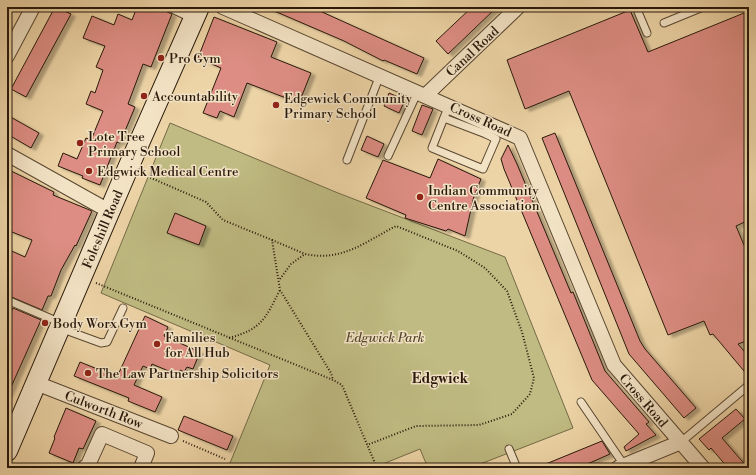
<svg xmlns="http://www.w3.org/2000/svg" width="756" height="475" viewBox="0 0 756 475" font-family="'Libre Bodoni',serif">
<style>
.green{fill:#bfbb82;stroke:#746a46}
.building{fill:#dd8d83;stroke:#28180b;filter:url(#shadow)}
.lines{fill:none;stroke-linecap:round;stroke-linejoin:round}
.lane-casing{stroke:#594732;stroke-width:9}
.street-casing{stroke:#594732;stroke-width:16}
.secondary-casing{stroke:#28180b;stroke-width:22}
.path{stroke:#28180b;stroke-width:2;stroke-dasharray:1 2;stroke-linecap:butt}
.lane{stroke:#f3e3c5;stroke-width:7}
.street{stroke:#f3e3c5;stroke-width:14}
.secondary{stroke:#f3e3c5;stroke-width:20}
.poi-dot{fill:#8f2418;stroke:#f3e3c5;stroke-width:1.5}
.labels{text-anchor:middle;stroke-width:3;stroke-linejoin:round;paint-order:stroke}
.street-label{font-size:13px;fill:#28180b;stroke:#f3e3c5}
.poi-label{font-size:13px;fill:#28180b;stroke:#f3e3c5;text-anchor:start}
.park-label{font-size:13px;font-style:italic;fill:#55492f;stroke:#f3e3c5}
.neighbourhood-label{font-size:14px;font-weight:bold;fill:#28180b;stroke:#f3e3c5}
</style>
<defs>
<filter id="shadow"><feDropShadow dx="4.5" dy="2.5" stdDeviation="1" flood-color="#0004"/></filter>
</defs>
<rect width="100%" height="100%" fill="#edd4a6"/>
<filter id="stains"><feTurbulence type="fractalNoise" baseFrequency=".005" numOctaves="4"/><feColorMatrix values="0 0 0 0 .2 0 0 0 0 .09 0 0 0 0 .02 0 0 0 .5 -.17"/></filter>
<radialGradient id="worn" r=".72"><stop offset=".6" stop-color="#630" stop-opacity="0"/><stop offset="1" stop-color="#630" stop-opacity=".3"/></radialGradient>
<!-- green -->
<path class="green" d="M170,123L338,193L505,257L573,428L470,468H428L420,449L373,468H228L270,365L101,293Z"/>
<!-- building -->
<g class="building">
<path d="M55,7L71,14L26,97L11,89Z"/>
<path d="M137,7H156L172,14L151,67L143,64L128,104L135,107L120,143L117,142L100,185L82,178L83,176L58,166L63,153L77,159L86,138L91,140L103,111L86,104L91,91L95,93L103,70L96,67L105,46L83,38L92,16L114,25L118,14L132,20Z"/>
<path d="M265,7H311L424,58L417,74L384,60L383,61L344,41Z"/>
<path d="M472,7H497L448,54L436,41Z"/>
<path d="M630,10L648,52L749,11V220L736,226L749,257V340L738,344L749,357V377L713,334L710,335L704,321L668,335L569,91L525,109L507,60Z"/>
<path d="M214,17L277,42L271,57L311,73L299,103L247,83L234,117L220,111L217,118L203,113L221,68L198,58Z"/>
<path d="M389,93L405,100L399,113L384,106Z"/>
<path d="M422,105L433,109L422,135L412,131Z"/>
<path d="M7,115L39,133L31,148L7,134Z"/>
<path d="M555,133L640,341L645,349L696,408L684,418L629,354L542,138Z"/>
<path d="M367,136L384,144L378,157L361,150Z"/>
<path d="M508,145L517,164L571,293L573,292L605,371L649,422L646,424L656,435L626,451L624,447L639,434L592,380L504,169L501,159Z"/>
<path d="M438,159L481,179L474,196L465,236L448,229L446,231L405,218L406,215L366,198L383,160L430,178Z"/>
<path d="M7,169L54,192L53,195L92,211L76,246L75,245L61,270L51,296H48L42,310L7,295V249L25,257L32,240L7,230Z"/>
<path d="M175,213L206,226L199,245L167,233Z"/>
<path d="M13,308L41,320L7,396V322Z"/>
<path d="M145,316L168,327L164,336L200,352L193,369L187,367L184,372L180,370L178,375L152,364L150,369L143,366L134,385L162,397L155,412L128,401L129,398L74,376L80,362L117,377Z"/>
<path d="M66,408L96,421L83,449L79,448L73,463L49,453L55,438L54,437Z"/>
<path d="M736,409L745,419L722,438L748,468H728L711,448L709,450L699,439Z"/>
<path d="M184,416L233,436L227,450L178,430Z"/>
<path d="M602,441L610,454L592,462L575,468H536Z"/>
</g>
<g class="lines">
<defs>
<g id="lane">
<path d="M636,7L647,33"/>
<path d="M664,23L703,7"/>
<path d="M449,105L432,148L483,169L496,139L486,134L490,123"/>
<path d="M444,118L486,134"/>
<path d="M388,156L418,91"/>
<path d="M347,160L380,75"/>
<path d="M7,300L61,323"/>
<path d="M60,328L101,343L107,342L123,308"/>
<path d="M581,402L624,465"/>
<path d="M681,442L749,385"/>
<path d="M509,449L517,468"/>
</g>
<g id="street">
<path d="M176,7L195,16"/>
<path d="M223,7L520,138L614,365L703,468"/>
<path d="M7,56L33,7"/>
<path d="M426,95L518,7"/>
<path d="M7,154L109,211"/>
<path d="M36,383L171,436"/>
<path d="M84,468L88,465L102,434L147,453L141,468"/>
<path d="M618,468L681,442"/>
</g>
<path id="secondary" d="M7,451L128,168L199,7"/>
</defs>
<!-- lane casing -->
<use href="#lane" class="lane-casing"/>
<!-- street casing -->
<use href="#street" class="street-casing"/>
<!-- secondary casing -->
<use href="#secondary" class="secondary-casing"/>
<!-- path -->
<g class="path">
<path d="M142,174L206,202L223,220L272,240L280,290L331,373L333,380"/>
<path d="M272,240L305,254"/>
<path d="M280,279L291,264L305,254C342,262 365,242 396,226L458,251L485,268L507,291L522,332L534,378L530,394L512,414L479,425L416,426L367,445"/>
<path d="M96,283L333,380L342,385L377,468"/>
<path d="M229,338C262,329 265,319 280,290"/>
<path d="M183,441L225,459"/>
</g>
<!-- lane -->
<use href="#lane" class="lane"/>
<!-- street -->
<use href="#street" class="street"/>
<!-- secondary -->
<use href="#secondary" class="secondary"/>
</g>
<!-- markers -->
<g class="poi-dot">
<circle cx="161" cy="58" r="4"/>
<circle cx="144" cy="96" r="4"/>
<circle cx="276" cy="105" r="4"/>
<circle cx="80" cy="143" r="4"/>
<circle cx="89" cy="171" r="4"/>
<circle cx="420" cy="197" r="4"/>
<circle cx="45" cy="323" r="4"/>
<circle cx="157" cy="344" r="4"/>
<circle cx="88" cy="373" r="4"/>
</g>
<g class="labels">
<!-- street labels -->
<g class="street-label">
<text transform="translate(472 51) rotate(-43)" y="5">Canal Road</text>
<text transform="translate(481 119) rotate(24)" y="5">Cross Road</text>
<text transform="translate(102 229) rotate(-67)" y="5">Foleshill Road</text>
<text transform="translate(644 400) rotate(49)" y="5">Cross Road</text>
<text transform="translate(104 409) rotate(21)" y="5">Culworth Row</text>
</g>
<!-- poi labels -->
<g class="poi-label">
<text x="169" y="63">Pro Gym</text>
<text x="152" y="101">Accountability</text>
<text x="284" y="103">Edgewick Community<tspan x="284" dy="15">Primary School</tspan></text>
<text x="88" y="141">Lote Tree<tspan x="88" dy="15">Primary School</tspan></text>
<text x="97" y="176">Edgwick Medical Centre</text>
<text x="428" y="195">Indian Community<tspan x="428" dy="15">Centre Association</tspan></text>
<text x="53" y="328">Body Worx Gym</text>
<text x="165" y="342">Families<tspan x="165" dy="15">for All Hub</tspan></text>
<text x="96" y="378">The Law Partnership Solicitors</text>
</g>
<!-- park labels -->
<g class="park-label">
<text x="385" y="342">Edgwick Park</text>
</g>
<!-- neighbourhood labels -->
<g class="neighbourhood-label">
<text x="440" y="383">Edgwick</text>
</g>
</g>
<!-- margin -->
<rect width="756" height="475" fill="none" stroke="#edd4a6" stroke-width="24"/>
<rect x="8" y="8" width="740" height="459" fill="none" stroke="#28180b" stroke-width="2"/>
<rect x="12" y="12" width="732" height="451" fill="none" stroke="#28180b"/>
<rect width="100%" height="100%" filter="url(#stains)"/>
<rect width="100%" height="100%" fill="url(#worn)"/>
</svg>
